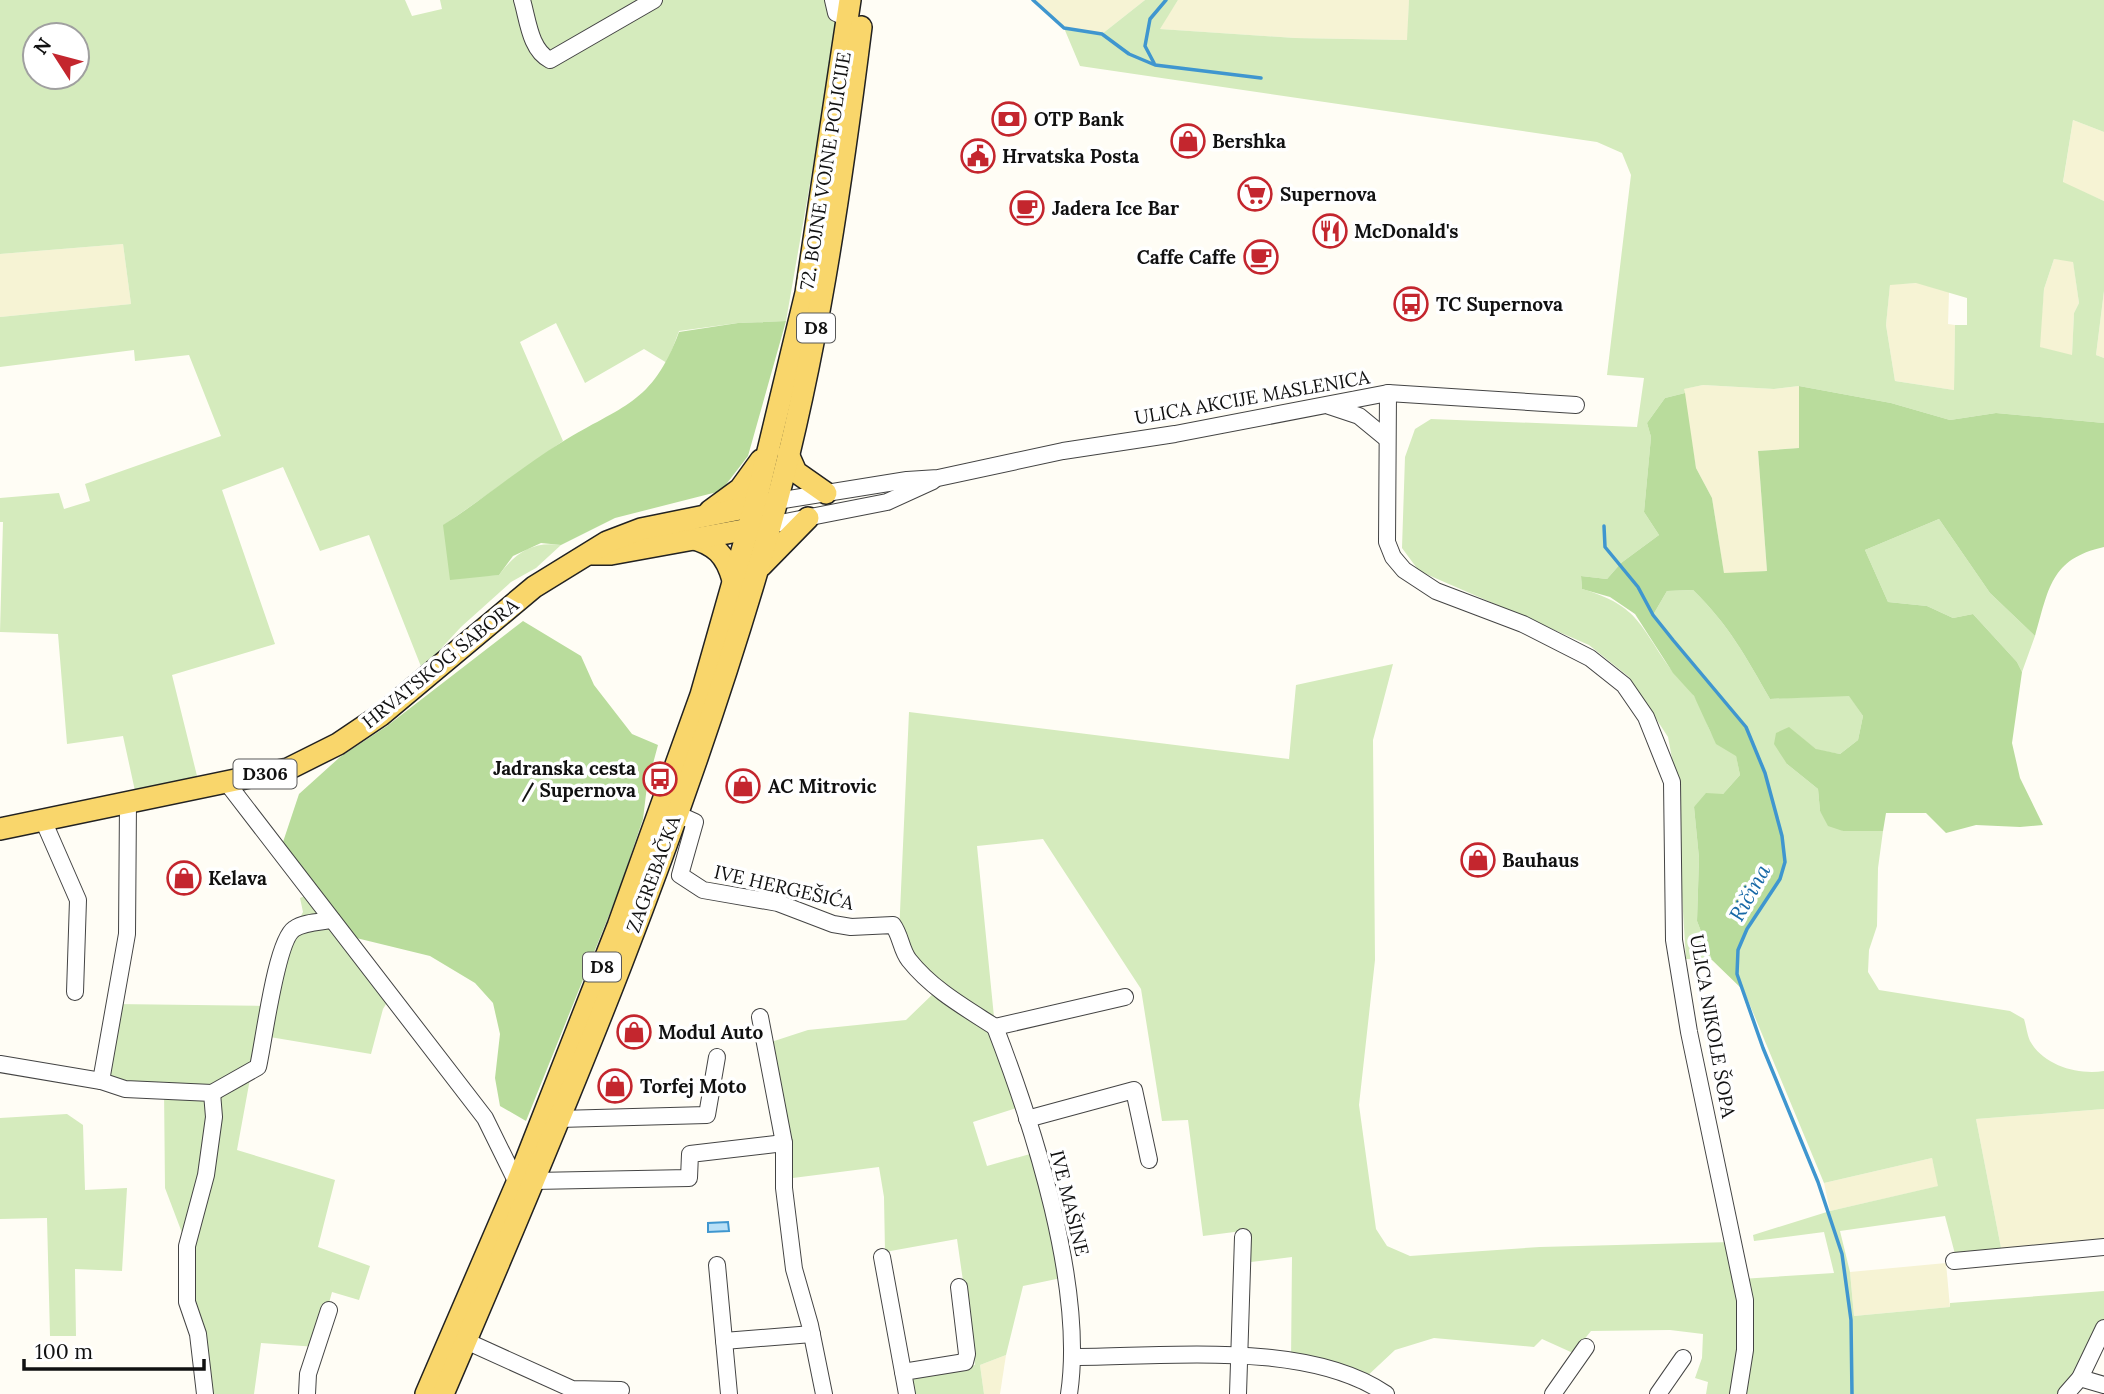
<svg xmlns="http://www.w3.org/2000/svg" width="2104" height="1394" viewBox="0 0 2104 1394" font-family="Lora,serif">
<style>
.farmland{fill:#f6f3d4}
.green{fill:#d5ebbd;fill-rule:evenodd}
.forest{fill:#b9dc9c}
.water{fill:#b9e0f7;stroke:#3f96cf;stroke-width:2}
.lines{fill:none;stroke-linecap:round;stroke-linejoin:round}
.stream{stroke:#3f96cf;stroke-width:3.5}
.minor-casing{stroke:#444;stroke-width:18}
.major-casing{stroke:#222;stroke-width:24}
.minor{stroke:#fff;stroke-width:16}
.major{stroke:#f9d66b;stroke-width:21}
.labels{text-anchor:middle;stroke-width:7;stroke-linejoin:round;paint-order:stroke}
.shield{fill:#fff;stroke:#585858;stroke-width:2}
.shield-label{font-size:18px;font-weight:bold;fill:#111}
.poi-label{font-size:19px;font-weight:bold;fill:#111;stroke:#fff;text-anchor:start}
.street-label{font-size:19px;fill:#111;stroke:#fff}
.water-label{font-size:21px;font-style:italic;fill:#1768a6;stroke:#fff}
</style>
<rect width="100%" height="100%" fill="#fffdf5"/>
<!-- farmland -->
<g class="farmland">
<path d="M1033,0H1145L1102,34L1064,28Z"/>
<path d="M1178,0H1409L1408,40L1295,38L1159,29Z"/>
<path d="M2073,120L2104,132V201L2063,183Z"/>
<path d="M123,244L131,304L0,317V254Z"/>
<path d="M2054,259L2073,261L2079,303L2074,313L2072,356L2039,347L2044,289Z"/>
<path d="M1918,283L1949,292L1948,324L1955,325L1954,390L1895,381L1886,325L1890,284Z"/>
<path d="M2104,291V358L2096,355Z"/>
<path d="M1703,385L1774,389L1799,386V448L1758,451L1767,571L1724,574L1712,498L1696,468L1683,389Z"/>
<path d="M2104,1109V1245L2002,1253L1976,1119Z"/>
<path d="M1932,1158L1939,1186L1830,1211L1824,1183Z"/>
<path d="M1946,1263L1950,1307L1854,1316L1850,1272Z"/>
<path d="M1006,1355L1000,1394H984L980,1365Z"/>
</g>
<!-- green -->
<g class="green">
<path d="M0,0H405L412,16L442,9L440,0H842L786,321L738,323L679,331L667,363L644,349L585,383L556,323L520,342L563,441L444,525L478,576L499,575C516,552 533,541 561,545L536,568L511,582L461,627L422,669L369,535L320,551L283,467L222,490L275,644L172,675L200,788L137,800L123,736L67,744L58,634L0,632L3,522H0V498L59,493L64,509L90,501L85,484L221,436L189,355L135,361L134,350L0,367V317L131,304L123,244L0,254ZM35,35H77V77H35Z"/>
<path d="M1145,0H1178L1160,29L1295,38L1407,40L1409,0H2104V132L2073,120L2063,182L2104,201V291L2096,355L2104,358V423L1996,413L1950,420L1891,403L1799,386L1774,389L1703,385L1684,389L1685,393L1665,398L1647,423L1651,437L1644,512L1659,535L1621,563L1607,579L1581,576L1582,589C1641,606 1640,628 1673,672C1680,681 1689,687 1694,696C1713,725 1702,736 1736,755L1740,775L1723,794L1694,807L1699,858L1697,921L1712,960L1686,959L1674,769L1668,737L1629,677L1589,645L1419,571L1402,548L1405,457L1415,429L1431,419L1637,427L1644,378L1607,375L1631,175L1622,153L1597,142L1080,66L1064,28L1102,34ZM2054,259L2073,262L2079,303L2074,313L2072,355L2040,347L2044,289ZM1916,283L1967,298V325H1955L1954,390L1895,381L1886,325L1890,285Z"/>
<path d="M1939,519L1990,593L2035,636L2022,672L2017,662L1973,614L1953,618L1927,606L1888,602L1865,550Z"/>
<path d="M1693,590C1729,625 1746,657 1770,699L1849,695L1863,716L1858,740L1840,754L1817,750L1789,728L1787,764L1818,789L1820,811L1843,831H1883L1878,868L1877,926L1869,950L1868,972L1879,990L2010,1011L2024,1019C2026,1025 2027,1034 2030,1041C2044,1066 2078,1075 2104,1071V1109L1976,1119L2002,1253L1955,1254L1945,1216L1840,1231L1850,1272L1854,1316L1950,1307V1303L2104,1291V1328L2066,1394H1706L1708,1382L1695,1378L1702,1358L1703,1334L1670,1330L1591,1331L1573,1353L1542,1339L1534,1347L1434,1338L1395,1350L1364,1379L1291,1362L1292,1257L1251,1262L1250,1230L1203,1236L1188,1120L1162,1121L1141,989L1043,839L977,846L995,1027L1023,1106L973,1122L987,1166L1037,1152L1066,1277L1023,1286L1006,1355L980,1365L984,1394H907L903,1372L975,1365L957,1239L885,1252L884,1197L879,1167L785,1179L765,1044L808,1030L906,1020L937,990L899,934L909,712L1289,759L1296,685L1393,664L1373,740L1375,960L1359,1105L1376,1229L1387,1246L1410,1256L1540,1247L1732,1242L1741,1279L1834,1273L1824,1232L1754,1241L1753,1235L1830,1211L1938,1186L1932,1158L1824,1183L1737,974L1738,950L1747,929L1780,879L1746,727L1653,615L1667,591Z"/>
<path d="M312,893L391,996L383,1009L371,1054L258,1035L237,1150L335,1180L318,1247L370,1266L359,1300L332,1292L317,1347L261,1343L254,1394H205L187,1246L165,1188L164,1089L101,1081L114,1004L270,1006L281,954L303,912L300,898Z"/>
<path d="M67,1114L83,1125L85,1190L127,1188L122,1271L75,1269L76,1336H50L47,1218L0,1219V1118Z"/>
</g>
<!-- forest -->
<g class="forest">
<path d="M786,321L748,456L721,491L615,518L561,545L541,543L513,556L499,575L450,580L443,525C484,499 521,467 562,442C622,405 652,405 679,332L738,323Z"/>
<path d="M1799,386L1891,403L1950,420L1996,413L2104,423V547C2050,559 2049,589 2035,636L1990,593L1939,519L1865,550L1888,602L1927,606L1953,618L1973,614L2017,662L2022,672L2012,743L2020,778L2043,825L2020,827L1976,825L1946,833L1926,813H1886L1883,831H1843L1828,826L1820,811L1818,789L1787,764L1774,744L1776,733L1789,727L1816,749L1840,754L1858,740L1863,716L1849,696L1770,699C1746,657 1729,625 1693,590L1667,591L1653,615L1746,727L1765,773L1782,836L1785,862L1780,879L1747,929L1738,950L1737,974L1743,990L1712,960L1697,921L1699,858L1694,807L1706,793L1723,794L1740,775L1736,756L1716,744L1694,696L1673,673L1635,614L1610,597L1582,589L1581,576L1607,579L1621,563L1659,535L1644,512L1651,437L1647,423L1665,398L1685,393L1696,468L1712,498L1724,573L1767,571L1758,451L1799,448Z"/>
<path d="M523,621L581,656L594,685L632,734L658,745L647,786L643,819L618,893L526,1121L500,1106L495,1078L500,1034L493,1003L475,983L430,956L344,935L280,851L299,794L340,757L387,726Z"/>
</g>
<!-- water -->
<path class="water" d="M728,1222L729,1231L708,1232V1223Z"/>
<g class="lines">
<!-- stream -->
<g class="stream">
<path d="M1033,0L1064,28L1102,34L1129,54L1155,65L1261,78"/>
<path d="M1154,63L1145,46L1150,19L1166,0"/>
<path d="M1604,526L1605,547L1638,587L1653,615L1673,640L1746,727L1765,773L1782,836L1785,862L1780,879L1747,929L1738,950L1737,974L1763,1048L1818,1182L1842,1254L1851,1320L1852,1394"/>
</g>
<defs>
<g id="minor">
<path d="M522,0C528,20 530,50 550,60L654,0"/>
<path d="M833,0L836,13L848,18"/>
<path d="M1388,393L1387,542L1393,557L1404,570L1436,591L1523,624L1590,658L1624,685L1646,717L1672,782L1674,940L1689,1032L1745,1300V1350L1738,1394"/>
<path d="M1329,406L1359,416L1387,439"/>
<path d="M777,501L907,480L938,478L1063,451L1175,434L1388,393L1576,405"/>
<path d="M770,525L887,502L933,481"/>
<path d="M227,783L485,1118L517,1183"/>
<path d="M128,802L127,934L101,1081L125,1089L212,1093L214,1117L206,1175L187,1246V1302L198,1334L205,1394"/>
<path d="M675,813L695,822L680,875L703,890L778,903L833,924L851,927L893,925C901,936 901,950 909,960C932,989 964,1007 995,1027"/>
<path d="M43,820L78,900L75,992"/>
<path d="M760,1017L784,1143V1188L794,1269L810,1325L824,1394"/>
<path d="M995,1027C1034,1128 1085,1287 1069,1394"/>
<path d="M995,1027L1125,997"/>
<path d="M0,1064L101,1081"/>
<path d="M212,1093L258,1067C264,1041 276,941 294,929C304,922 321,922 332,920"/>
<path d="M559,1119L707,1115L717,1057"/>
<path d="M1027,1119L1134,1090L1149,1160"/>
<path d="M534,1181L689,1178L690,1154L784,1143"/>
<path d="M882,1257L903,1372"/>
<path d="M1954,1261L2104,1247"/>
<path d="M717,1265L729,1394"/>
<path d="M466,1341L572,1389L621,1390"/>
<path d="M724,1341L812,1334"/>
<path d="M1074,1357C1167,1357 1307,1340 1386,1394"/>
<path d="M2080,1378L2104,1385"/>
<path d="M307,1394L308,1374L329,1310"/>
<path d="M907,1394L903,1372L965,1362L967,1354L959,1287"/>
<path d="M1238,1394L1243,1237"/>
<path d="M1553,1394L1586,1347"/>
<path d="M1658,1394L1683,1358"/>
<path d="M2066,1394L2080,1378L2104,1328"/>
</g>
<g id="major">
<path d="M788,454L796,472L826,493"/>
<path d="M710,511L740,489L761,460"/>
<path d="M691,538C715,544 726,555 733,580"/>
<path d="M592,554H611L760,527"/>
<path d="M761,566L808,518"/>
<path d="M0,829L288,769L338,744L381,715L534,587L607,542L641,529L764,504"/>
<path d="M426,1394L517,1183L618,926L701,695L755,505L806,293L850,0"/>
<path d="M443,1394C565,1110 687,822 771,523C816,361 840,194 861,27"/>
</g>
</defs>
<!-- minor casing -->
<use href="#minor" class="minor-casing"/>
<!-- major casing -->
<use href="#major" class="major-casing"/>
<!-- minor -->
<use href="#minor" class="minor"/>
<!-- major -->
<use href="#major" class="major"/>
</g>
<!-- icons -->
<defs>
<symbol id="bank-ring" viewBox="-11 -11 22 22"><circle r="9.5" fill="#fff" stroke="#c4262e" stroke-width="1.5"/><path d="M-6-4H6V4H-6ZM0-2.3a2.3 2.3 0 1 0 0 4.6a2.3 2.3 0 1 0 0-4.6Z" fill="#c4262e"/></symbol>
<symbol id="shop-ring" viewBox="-11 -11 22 22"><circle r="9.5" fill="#fff" stroke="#c4262e" stroke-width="1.5"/><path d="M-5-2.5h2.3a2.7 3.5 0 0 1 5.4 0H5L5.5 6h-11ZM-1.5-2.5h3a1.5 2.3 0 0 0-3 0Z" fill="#c4262e"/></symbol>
<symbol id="civic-ring" viewBox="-11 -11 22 22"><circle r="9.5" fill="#fff" stroke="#c4262e" stroke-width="1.5"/><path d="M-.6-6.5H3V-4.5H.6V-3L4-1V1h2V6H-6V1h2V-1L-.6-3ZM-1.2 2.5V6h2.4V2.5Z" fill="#c4262e"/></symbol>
<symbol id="supermarket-ring" viewBox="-11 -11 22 22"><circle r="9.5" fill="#fff" stroke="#c4262e" stroke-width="1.5"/><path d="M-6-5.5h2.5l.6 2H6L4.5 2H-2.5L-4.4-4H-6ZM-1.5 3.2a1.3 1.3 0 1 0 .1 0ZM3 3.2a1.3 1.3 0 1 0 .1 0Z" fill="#c4262e"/></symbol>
<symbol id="cafe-ring" viewBox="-11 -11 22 22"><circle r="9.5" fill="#fff" stroke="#c4262e" stroke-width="1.5"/><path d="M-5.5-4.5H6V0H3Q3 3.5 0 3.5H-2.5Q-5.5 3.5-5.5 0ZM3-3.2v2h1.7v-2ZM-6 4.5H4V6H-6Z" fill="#c4262e"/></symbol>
<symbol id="restaurant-ring" viewBox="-11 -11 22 22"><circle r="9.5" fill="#fff" stroke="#c4262e" stroke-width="1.5"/><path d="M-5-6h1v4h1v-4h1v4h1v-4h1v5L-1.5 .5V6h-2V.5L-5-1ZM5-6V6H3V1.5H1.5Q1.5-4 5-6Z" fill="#c4262e"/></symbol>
<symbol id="bus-ring" viewBox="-11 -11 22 22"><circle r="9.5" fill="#fff" stroke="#c4262e" stroke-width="1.5"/><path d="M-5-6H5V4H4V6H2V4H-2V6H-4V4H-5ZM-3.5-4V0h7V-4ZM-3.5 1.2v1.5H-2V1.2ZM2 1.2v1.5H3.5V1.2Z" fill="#c4262e"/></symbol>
</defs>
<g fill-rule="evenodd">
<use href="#bank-ring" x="990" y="100" width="38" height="38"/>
<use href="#shop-ring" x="1169" y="122" width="38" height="38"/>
<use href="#civic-ring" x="959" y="137" width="38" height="38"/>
<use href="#supermarket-ring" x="1236" y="175" width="38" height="38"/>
<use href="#cafe-ring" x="1008" y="189" width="38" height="38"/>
<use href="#restaurant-ring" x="1311" y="212" width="38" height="38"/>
<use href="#cafe-ring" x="1242" y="238" width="38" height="38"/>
<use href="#bus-ring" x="1392" y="285" width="38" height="38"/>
<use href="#bus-ring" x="641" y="760" width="38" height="38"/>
<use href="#shop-ring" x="724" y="767" width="38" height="38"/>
<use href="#shop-ring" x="1459" y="841" width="38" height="38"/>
<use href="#shop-ring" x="165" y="859" width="38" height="38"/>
<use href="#shop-ring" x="615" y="1013" width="38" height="38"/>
<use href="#shop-ring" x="596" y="1067" width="38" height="38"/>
</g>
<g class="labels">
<!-- shield labels -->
<g class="shield">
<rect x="797" y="313.5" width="38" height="29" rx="5"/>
<rect x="233.5" y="759.5" width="63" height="29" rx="5"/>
<rect x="583" y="952.5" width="38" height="29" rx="5"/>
</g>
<g class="shield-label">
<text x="816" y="334">D8</text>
<text x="265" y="780">D306</text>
<text x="602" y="973">D8</text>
</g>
<!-- poi labels -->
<g class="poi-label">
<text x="1034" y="126">OTP Bank</text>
<text x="1212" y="148">Bershka</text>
<text x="1002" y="163">Hrvatska Posta</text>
<text x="1280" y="201">Supernova</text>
<text x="1052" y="215">Jadera Ice Bar</text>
<text x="1354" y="238">McDonald's</text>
<text x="1236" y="264" text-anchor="end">Caffe Caffe</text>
<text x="1436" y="311">TC Supernova</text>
<text x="636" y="775" text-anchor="end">Jadranska cesta<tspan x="636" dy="22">/ Supernova</tspan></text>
<text x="768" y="793">AC Mitrovic</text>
<text x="1502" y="867">Bauhaus</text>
<text x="208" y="885">Kelava</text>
<text x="658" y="1039">Modul Auto</text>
<text x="640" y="1093">Torfej Moto</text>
</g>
<!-- street labels -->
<g class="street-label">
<text transform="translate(825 171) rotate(-81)" y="7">72. BOJNE VOJNE POLICIJE</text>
<text transform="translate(1252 397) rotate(-10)" y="7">ULICA AKCIJE MASLENICA</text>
<text transform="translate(440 663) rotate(-39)" y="7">HRVATSKOG SABORA</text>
<text transform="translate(653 874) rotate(-70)" y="7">ZAGREBAČKA</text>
<text transform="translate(784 887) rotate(13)" y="7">IVE HERGEŠIĆA</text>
<text transform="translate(1713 1026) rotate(80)" y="7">ULICA NIKOLE ŠOPA</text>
<text transform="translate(1070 1203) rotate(76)" y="7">IVE MAŠINE</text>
</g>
<!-- water labels -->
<g class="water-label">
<text transform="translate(1750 893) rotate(-61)" y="7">Ričina</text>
</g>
</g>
<!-- north arrow -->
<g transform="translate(56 56) rotate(306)"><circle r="33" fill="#ffffff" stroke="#a0a0a0" stroke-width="2"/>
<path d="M0-5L12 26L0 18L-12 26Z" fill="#c4262e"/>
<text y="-10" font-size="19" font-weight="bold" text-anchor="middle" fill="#111111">N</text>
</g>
<!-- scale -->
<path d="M24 1359v10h180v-10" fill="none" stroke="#111111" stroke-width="3.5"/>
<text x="35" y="1359" font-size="21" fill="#111111" stroke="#ffffff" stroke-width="5" paint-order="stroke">100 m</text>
</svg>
